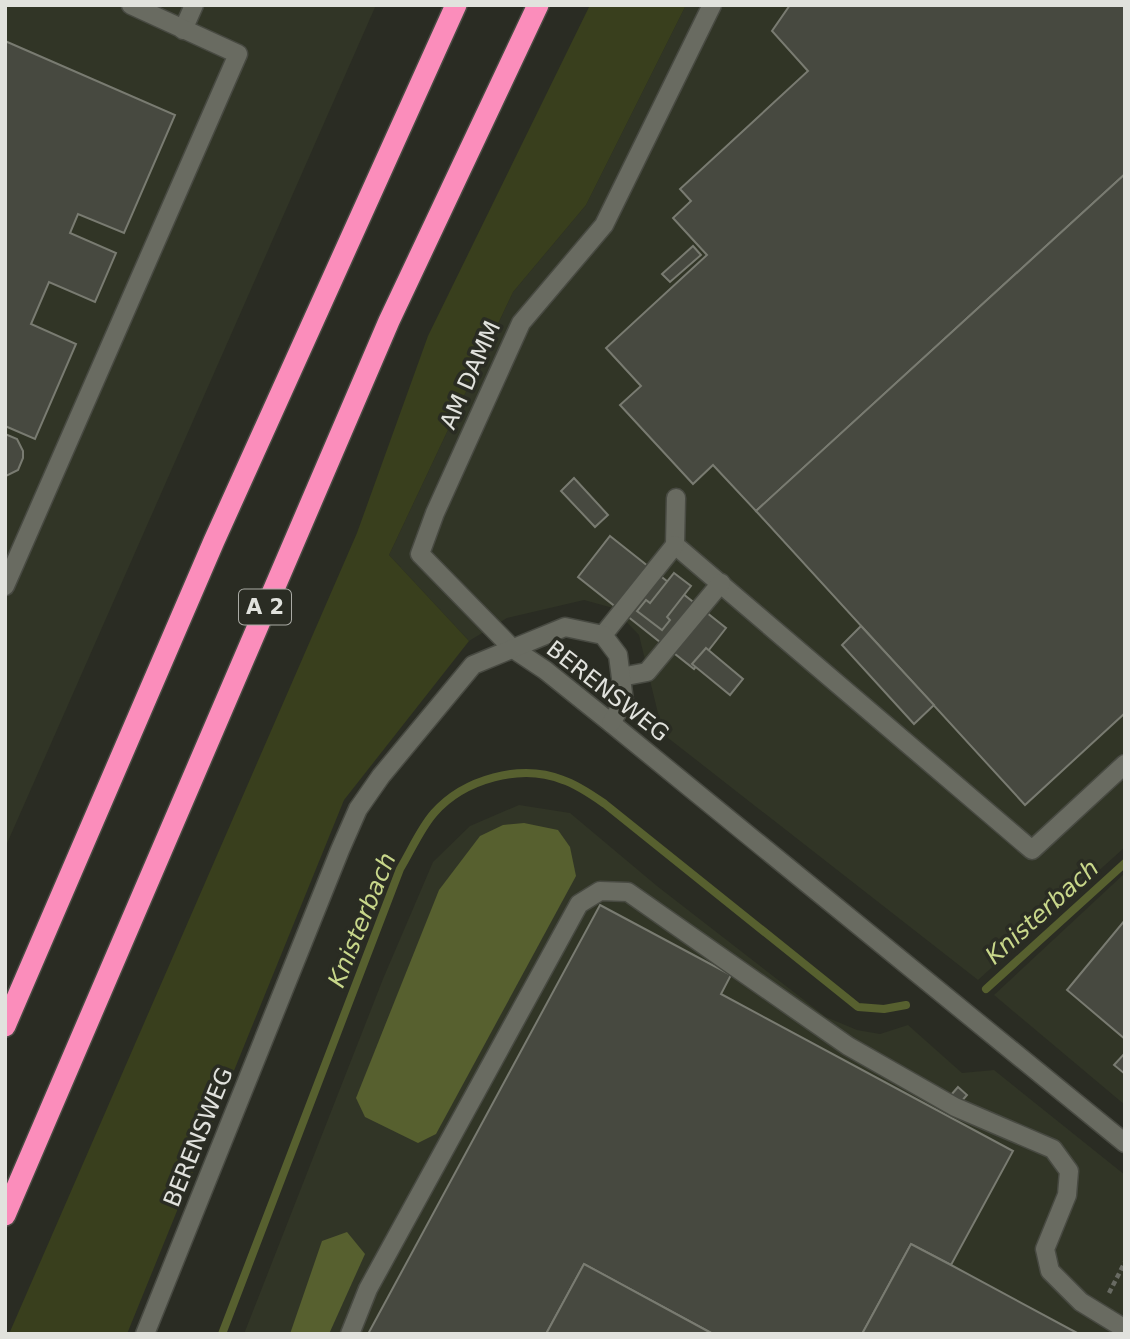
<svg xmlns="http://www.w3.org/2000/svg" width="1130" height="1339" viewBox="0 0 1130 1339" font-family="'DejaVu Sans',sans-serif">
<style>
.built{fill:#313526}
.green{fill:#393f1d}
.water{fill:#57602f}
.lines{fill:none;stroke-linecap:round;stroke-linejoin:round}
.stream{stroke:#57602f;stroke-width:8}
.building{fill:#474940;stroke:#797b71;stroke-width:2}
.minor-casing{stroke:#484a42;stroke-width:21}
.highway-casing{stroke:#484a42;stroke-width:24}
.path{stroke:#686a62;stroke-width:4.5;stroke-dasharray:5 3.5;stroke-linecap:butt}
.minor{stroke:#696b61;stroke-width:18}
.highway{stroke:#fb8dbb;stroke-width:21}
.labels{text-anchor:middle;stroke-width:7;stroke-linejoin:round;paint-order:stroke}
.shield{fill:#2a2c23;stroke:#aaaba5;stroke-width:2}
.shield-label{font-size:21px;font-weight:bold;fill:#e1e2dd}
.street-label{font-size:23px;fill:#e1e2dd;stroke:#2a2c23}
.water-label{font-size:24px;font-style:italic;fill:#c8d78a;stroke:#2a2c23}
</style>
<rect width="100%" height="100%" fill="#2a2c23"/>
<!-- built -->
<g class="built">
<path d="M5,5H376L5,848Z"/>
<path d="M686,5H1125V847L978,980L663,734L639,635L613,608L584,600L507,618L469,641L389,555L513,292L586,205Z"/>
<path d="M519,805L570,813L657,886L826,1017L857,1030L880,1034L908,1025L962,1073L994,1070L1125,1175V1334H244L383,979L433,862L470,826Z"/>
<path d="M1125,873V1105L994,995Z"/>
</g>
<!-- green -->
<path class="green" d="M590,5H686L586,205L513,292L389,555L469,641L344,800L127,1334H9L357,533L428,336Z"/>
<!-- water -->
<g class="water">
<path d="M524,823L558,830L570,847L576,876L436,1134L418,1143L365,1117L356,1098L439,890L480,836L503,825Z"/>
<path d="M347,1232L365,1254L329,1334H290L322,1241Z"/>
</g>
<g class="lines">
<!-- stream -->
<g class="stream">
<path d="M986,989L1125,863"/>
<path d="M222,1334L400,869C411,851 420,829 434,813C464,779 521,763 563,780C578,785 592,795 605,804L858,1007L884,1009L906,1005"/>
</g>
</g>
<!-- building -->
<g class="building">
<path d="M790,5H1125V174L756,511L713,465L693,484L620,405L641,386L606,348L707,255L673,218L691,201L680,189L808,71L772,31Z"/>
<path d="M5,41L175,115L124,233L78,214L70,233L116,253L95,302L49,282L31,324L76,344L35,439L5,426Z"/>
<path d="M1125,174V713L1025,805L756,511Z"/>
<path d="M693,246L701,255L670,282L662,274Z"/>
<path d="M5,434L17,439L23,451V458L18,470L6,476Z"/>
<path d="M574,478L608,515L595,527L561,491Z"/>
<path d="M610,536L726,628L694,669L578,577Z"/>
<path d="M674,573L691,586L667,617L670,620L662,630L637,611L646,600L650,603Z"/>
<path d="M861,626L934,705L914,724L842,645Z"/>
<path d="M706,648L743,679L730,695L692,664Z"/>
<path d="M600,905L731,975L721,994L1013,1151L951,1265L911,1244L862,1334H713L584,1264L546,1334H368Z"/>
<path d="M1125,920V1039L1067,990Z"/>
<path d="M1125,1053V1074L1114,1065Z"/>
<path d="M958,1087L967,1095L960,1103L951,1095Z"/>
<path d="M911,1244L951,1265L1079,1334H862Z"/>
<path d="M584,1264L713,1334H546Z"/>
</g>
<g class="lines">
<defs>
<g id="minor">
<path d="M712,5L604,225L521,323L435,513L420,554L512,648L545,670L611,723L1125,1143"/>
<path d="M183,30L194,5"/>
<path d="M676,498L675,545L1032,850L1125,764"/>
<path d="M5,586L238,54L131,5"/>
<path d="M603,635L675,545"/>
<path d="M621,677L647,672L721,583"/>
<path d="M145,1334L340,850L358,809L381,776L473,665L565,627L603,635L618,655L624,701L611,723"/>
<path d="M350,1334L368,1289L579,904L600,891L628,892L848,1046L955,1107L1053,1149L1069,1171L1067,1195L1045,1249L1050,1271L1081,1302L1125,1329"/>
</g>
<g id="highway">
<path d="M5,1026L214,541L456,5"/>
<path d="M5,1215L389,321L538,5"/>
</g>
</defs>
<!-- minor casing -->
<use href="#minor" class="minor-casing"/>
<!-- highway casing -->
<use href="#highway" class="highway-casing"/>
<!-- path -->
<path class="path" d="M1109,1293L1125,1262"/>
<!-- minor -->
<use href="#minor" class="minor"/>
<!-- highway -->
<use href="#highway" class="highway"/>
</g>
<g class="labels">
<!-- shield labels -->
<rect class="shield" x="239" y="589.5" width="52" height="35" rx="5"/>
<g class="shield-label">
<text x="265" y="614">A 2</text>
</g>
<!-- street labels -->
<g class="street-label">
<text transform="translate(470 375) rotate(-66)" y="8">AM DAMM</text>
<text transform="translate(608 691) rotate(38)" y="8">BERENSWEG</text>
<text transform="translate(198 1137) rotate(-68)" y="8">BERENSWEG</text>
</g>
<!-- water labels -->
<g class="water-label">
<text transform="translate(1042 912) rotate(-42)" y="8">Knisterbach</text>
<text transform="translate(362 920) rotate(-68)" y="8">Knisterbach</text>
</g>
</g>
<!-- border -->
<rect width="1130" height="1339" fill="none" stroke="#e1e2dd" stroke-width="14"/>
</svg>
